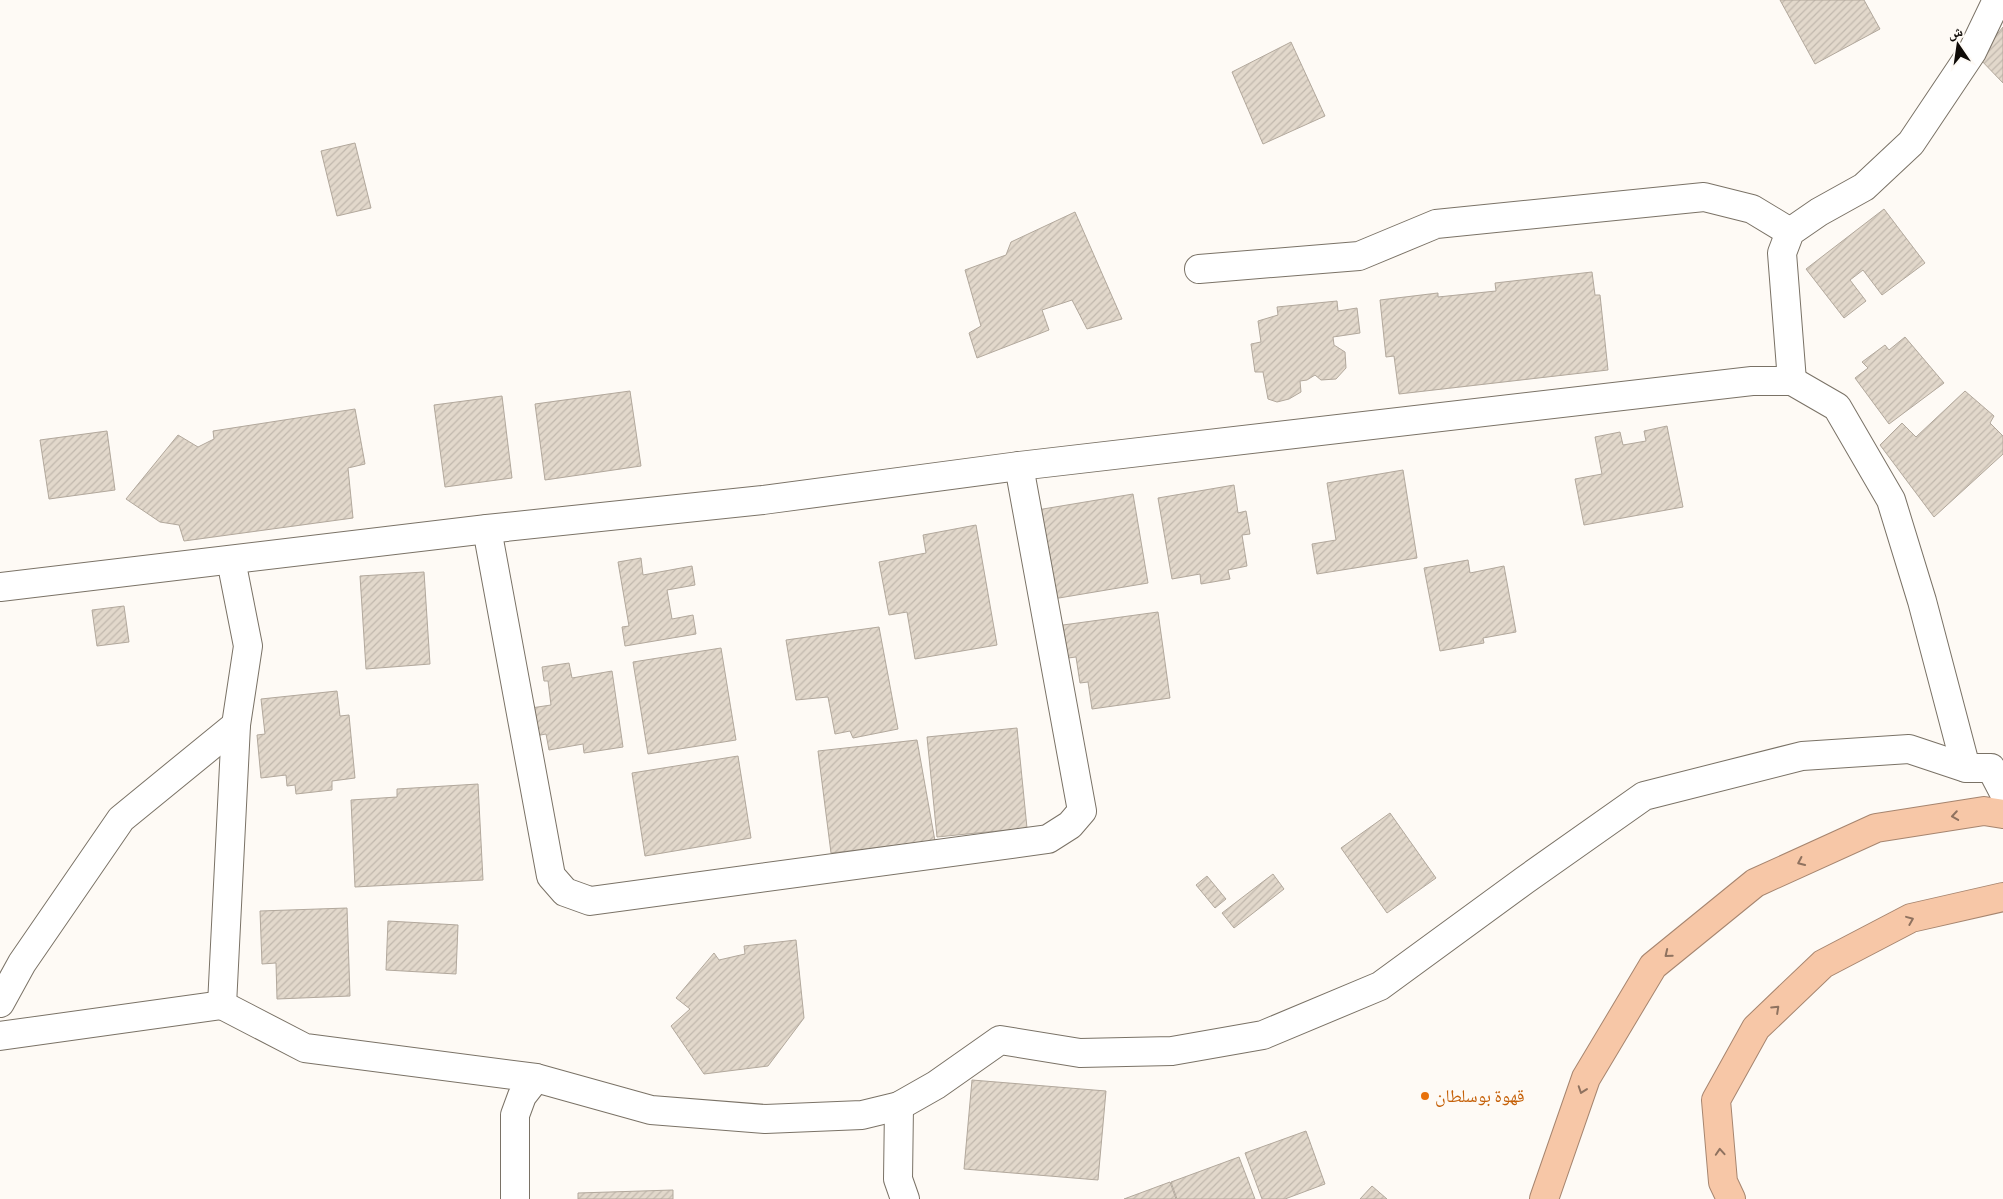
<svg xmlns="http://www.w3.org/2000/svg" width="2003" height="1199" viewBox="0 0 2003 1199" font-family="Commissioner,'Noto Naskh Arabic',sans-serif">
<style>
.building{fill:url(#building-hatch);stroke:#b2a89c}
.lines{fill:none;stroke-linecap:round;stroke-linejoin:round}
.minor-casing{stroke:#7a7266;stroke-width:30}
.highway-casing{stroke:#a6856f;stroke-width:30}
.minor{stroke:#fff;stroke-width:28}
.highway{stroke:#f7c7a7;stroke-width:28}
.oneway{stroke:#8f725f}
.food-dot{fill:#e8710a;stroke:#fefaf5;stroke-width:2}
.labels{text-anchor:middle;stroke-width:5;stroke-linejoin:round;paint-order:stroke}
.food-label{font-size:18px;fill:#c56008;stroke:#fefaf5;text-anchor:start}
</style>
<defs>
<pattern id="building-hatch" width="6" height="6" patternUnits="userSpaceOnUse" patternTransform="scale(1.25)"><rect width="6" height="6" fill="#e2d8cb"/><path d="M-1 1l2-2M0 6l6-6M5 7l2-2" fill="none" stroke="#c1b8ad"/></pattern>
</defs>
<rect width="100%" height="100%" fill="#fefaf5"/>
<!-- building -->
<g class="building">
<path d="M1780,0H1864L1880,29L1815,64Z"/>
<path d="M2003,27V83L1978,57Z"/>
<path d="M1291,42L1325,116L1263,144L1232,72Z"/>
<path d="M355,143L371,208L337,216L321,151Z"/>
<path d="M1884,209L1925,263L1882,295L1863,270L1850,280L1866,301L1844,318L1806,269Z"/>
<path d="M1075,212L1122,319L1087,329L1072,300L1042,310L1049,330L977,358L969,333L981,326L965,270L1006,255L1011,242Z"/>
<path d="M1592,272L1595,295H1600L1608,370L1399,394L1394,356L1386,357L1380,300L1438,293V297L1496,291L1495,283Z"/>
<path d="M1337,301L1338,311L1357,308L1360,333L1333,337L1334,345L1345,352L1346,368L1336,379L1321,380L1315,375L1307,380L1300,381L1301,392L1289,399L1277,402L1268,399L1263,372H1255L1251,344L1261,342L1258,321L1278,315L1277,307Z"/>
<path d="M1905,337L1944,383L1889,424L1855,378L1868,368L1862,362L1885,345L1889,350Z"/>
<path d="M630,391L641,466L545,480L535,404Z"/>
<path d="M1965,391L1994,416L1990,423L2003,436V454L1934,517L1880,445L1902,423L1916,437Z"/>
<path d="M502,396L512,478L445,487L434,405Z"/>
<path d="M355,409L365,464L348,468L353,518L184,541L179,525L160,522L126,499L178,435L198,447L214,439L213,431Z"/>
<path d="M1667,426L1683,507L1584,525L1575,479L1602,474L1595,437L1620,432L1623,445L1646,441L1644,431Z"/>
<path d="M107,431L115,490L49,499L40,440Z"/>
<path d="M1403,470L1417,558L1317,574L1312,544L1336,540L1327,483Z"/>
<path d="M1234,485L1238,513L1246,511L1250,534L1242,535L1247,566L1228,570L1230,579L1201,584L1200,574L1172,579L1158,498Z"/>
<path d="M1133,494L1148,583L1053,599L1037,510Z"/>
<path d="M976,525L997,645L915,659L907,612L889,615L879,562L926,553L923,535Z"/>
<path d="M641,558L643,575L692,566L695,585L667,590L672,619L693,615L696,634L625,646L622,627L629,626L618,562Z"/>
<path d="M1468,560L1470,573L1504,566L1516,632L1483,638L1484,643L1440,651L1424,568Z"/>
<path d="M424,572L430,664L366,669L360,576Z"/>
<path d="M124,606L129,642L97,646L92,610Z"/>
<path d="M1158,612L1170,698L1092,709L1088,682L1080,683L1076,657L1068,658L1063,625Z"/>
<path d="M879,627L898,729L853,738L850,731L835,734L828,697L796,700L786,640Z"/>
<path d="M721,648L736,740L648,754L633,662Z"/>
<path d="M569,663L572,678L612,671L623,747L584,753L583,744L549,750L546,734L535,736L531,708L551,705L548,681H544L542,667Z"/>
<path d="M337,691L340,716L349,715L355,778L332,781V790L296,794L295,785L287,786L286,775L261,778L257,735L265,734L261,699Z"/>
<path d="M1017,728L1027,828L937,837L927,737Z"/>
<path d="M917,740L935,841L831,853L818,751Z"/>
<path d="M738,756L751,838L645,856L632,773Z"/>
<path d="M478,784L483,880L355,887L351,800L397,797V789Z"/>
<path d="M1390,813L1436,878L1387,913L1341,848Z"/>
<path d="M1273,874L1284,889L1234,928L1222,913Z"/>
<path d="M1207,876L1226,899L1215,908L1196,885Z"/>
<path d="M347,908L350,996L277,999L276,963L262,964L260,911Z"/>
<path d="M388,921L458,925L456,974L386,970Z"/>
<path d="M796,940L804,1018L768,1066L704,1074L671,1026L690,1009L676,998L714,953L719,960L745,954L744,946Z"/>
<path d="M972,1080L1106,1091L1098,1180L964,1169Z"/>
<path d="M1306,1131L1325,1184L1285,1199H1262L1245,1153Z"/>
<path d="M1239,1157L1255,1199H1177L1171,1182Z"/>
<path d="M1170,1182L1176,1199H1124Z"/>
<path d="M1372,1186L1387,1199H1360Z"/>
<path d="M673,1190V1199H578V1193Z"/>
</g>
<g class="lines">
<defs>
<g id="minor">
<path d="M1199,269L1359,256L1436,224L1704,197L1752,209L1790,232"/>
<path d="M1792,381L1782,253L1790,232L1819,212L1864,187L1911,143L1972,52L1997,0"/>
<path d="M487,529L551,876L565,892L590,901L1048,839L1070,825L1082,811L1019,466"/>
<path d="M0,587L487,529L763,500L1019,466L1752,381H1792L1837,407L1891,500L1922,601L1966,768H1991L2003,791"/>
<path d="M236,725L222,1005L305,1048L536,1078L651,1110L765,1119L862,1115L899,1106L936,1085L1000,1040L1080,1053L1172,1051L1263,1035L1380,986L1525,880L1644,796L1802,756L1909,749L1966,768"/>
<path d="M0,1003L22,963L121,819L236,725L248,646L231,560"/>
<path d="M0,1036L222,1005"/>
<path d="M899,1106L898,1179L905,1199"/>
<path d="M515,1199V1115L522,1096L536,1078"/>
</g>
<g id="highway">
<path d="M1544,1199L1586,1078L1653,966L1755,883L1876,828L1984,811L2003,814"/>
<path d="M1731,1199L1723,1182L1716,1100L1756,1028L1823,964L1911,918L2003,897"/>
</g>
</defs>
<!-- minor casing -->
<use href="#minor" class="minor-casing"/>
<!-- highway casing -->
<use href="#highway" class="highway-casing"/>
<!-- minor -->
<use href="#minor" class="minor"/>
<!-- highway -->
<use href="#highway" class="highway"/>
</g>
<!-- one-way arrows -->
<defs><path id="oneway-chevron" d="M-2-3.5L2.5 0L-2 3.5" fill="none" stroke-width="1.6" stroke-linecap="round" stroke-linejoin="round" transform="scale(1.25)"/></defs>
<g class="oneway">
<use href="#oneway-chevron" transform="translate(1955 816) rotate(171)"/>
<use href="#oneway-chevron" transform="translate(1801 862) rotate(155)"/>
<use href="#oneway-chevron" transform="translate(1910 920) rotate(-22)"/>
<use href="#oneway-chevron" transform="translate(1668 954) rotate(141)"/>
<use href="#oneway-chevron" transform="translate(1776 1009) rotate(-43)"/>
<use href="#oneway-chevron" transform="translate(1582 1090) rotate(109)"/>
<use href="#oneway-chevron" transform="translate(1720 1152) rotate(-94)"/>
</g>
<!-- markers -->
<circle class="food-dot" cx="1425" cy="1096" r="5"/>
<g class="labels">
<!-- food labels -->
<g class="food-label">
<text x="1435" y="1102">قهوة بوسلطان</text>
</g>
</g>
<!-- north arrow -->
<g transform="translate(1958 45) rotate(347)" stroke="#fefaf5" stroke-width="4" paint-order="stroke">
<path d="M0-4L9 19L0 12L-9 19Z" fill="#0f0b07"/>
<text y="-8" font-size="14" font-weight="bold" text-anchor="middle" fill="#0f0b07">ش</text>
</g>
</svg>
